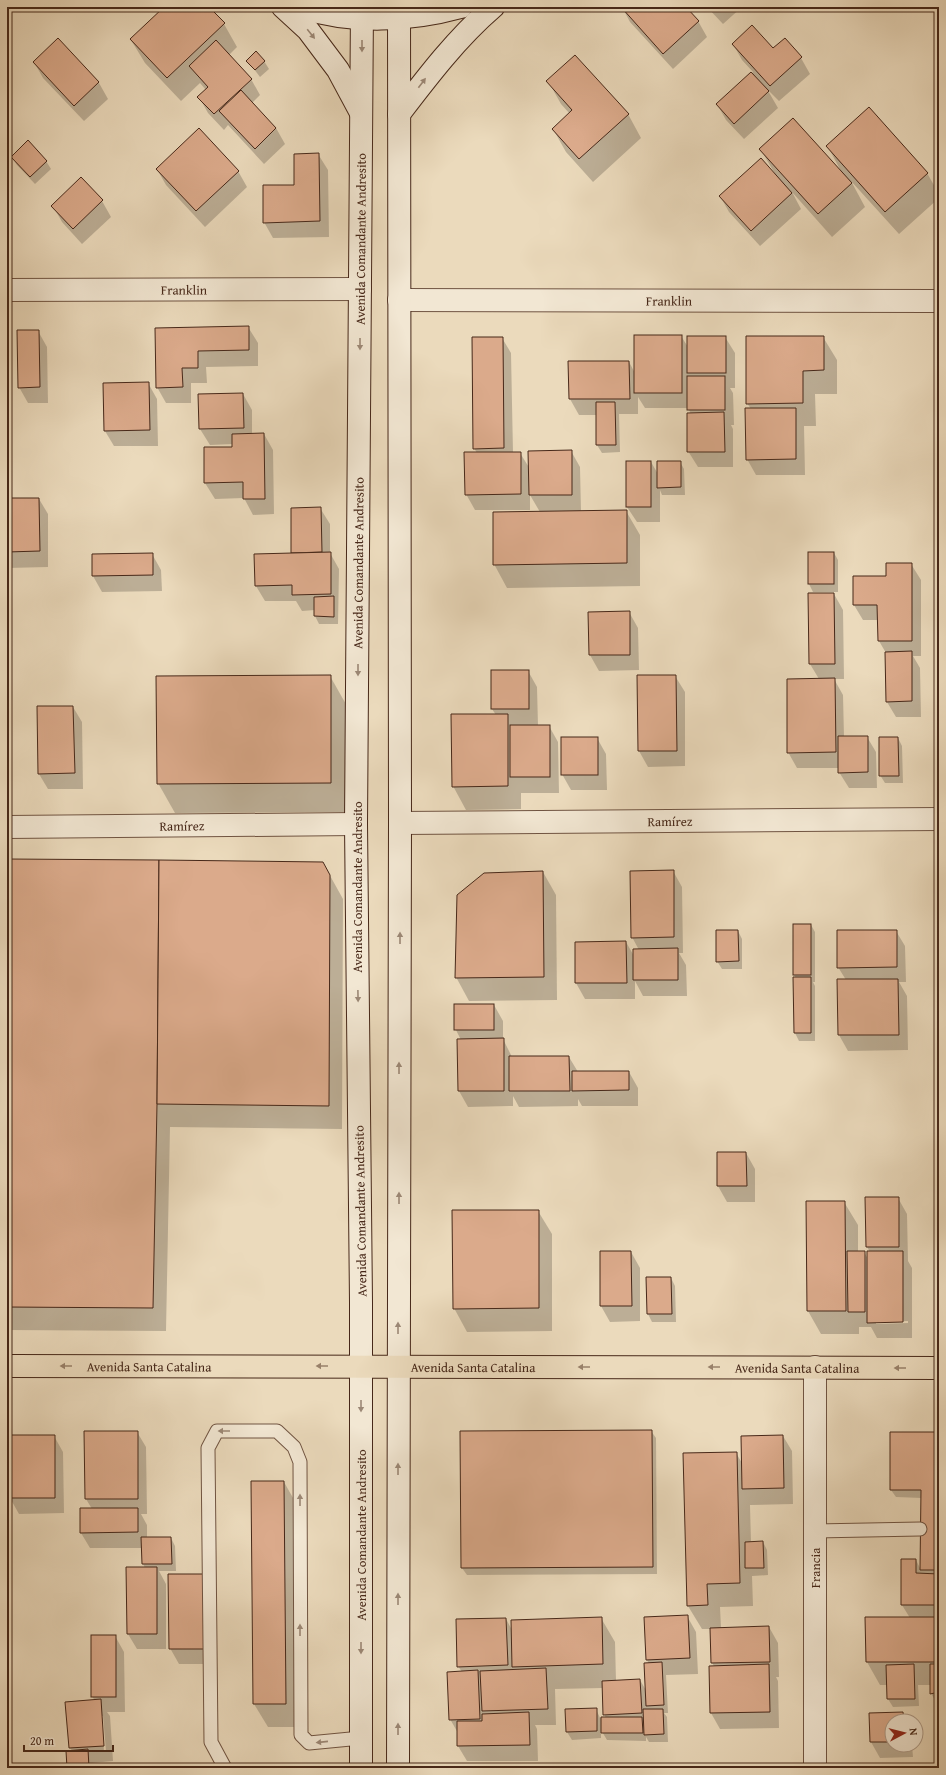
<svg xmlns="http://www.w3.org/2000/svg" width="946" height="1775" viewBox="0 0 946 1775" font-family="'Gentium Book Plus',serif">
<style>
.shadow{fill:#0003;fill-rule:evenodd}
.building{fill:#dbaa8b;stroke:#472819}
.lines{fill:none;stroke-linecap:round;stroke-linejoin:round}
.service-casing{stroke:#705442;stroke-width:15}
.minor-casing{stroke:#705442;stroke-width:24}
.secondary-casing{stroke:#472819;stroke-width:24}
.primary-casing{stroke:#472819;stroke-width:24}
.service{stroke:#f2e7d3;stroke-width:13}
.minor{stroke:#f2e7d3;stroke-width:22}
.secondary{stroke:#f2e7d3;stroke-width:22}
.primary{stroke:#ebdabc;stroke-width:22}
.oneway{fill:#9c8876}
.oneway2{fill:#99816a}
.labels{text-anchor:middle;stroke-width:4;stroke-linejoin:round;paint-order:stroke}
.street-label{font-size:13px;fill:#472819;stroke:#f2e7d3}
</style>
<rect width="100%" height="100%" fill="#ebdabc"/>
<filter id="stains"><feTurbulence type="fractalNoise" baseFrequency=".005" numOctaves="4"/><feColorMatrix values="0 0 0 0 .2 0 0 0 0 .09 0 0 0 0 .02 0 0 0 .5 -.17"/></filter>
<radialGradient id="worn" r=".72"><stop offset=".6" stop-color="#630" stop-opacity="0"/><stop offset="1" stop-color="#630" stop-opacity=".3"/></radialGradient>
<!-- shadow -->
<g class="shadow">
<path d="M166,7H208L224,24L237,47L229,55L251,79L260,95L252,103L276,128L285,144L264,164L228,125L224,130L208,113L199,97L206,90L200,83L181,101L145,63L131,40Z"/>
<path d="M622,7H696L690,13L698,21L707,37L673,69L630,22Z"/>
<path d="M707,7H742L723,24Z"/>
<path d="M58,40L99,83L108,99L84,121L43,78L34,62Z"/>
<path d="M733,44L773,50L801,58L810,74L779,101L767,89L778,108L744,139L726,120L717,104L753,72L742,60Z"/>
<path d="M248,61H264L269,69L260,77Z"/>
<path d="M548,81L628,114L641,138L593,182L566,152L553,129L570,114L561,104Z"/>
<path d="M828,147L927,173L939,194V198L899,234L851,181L865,207L832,237L792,192L801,209L760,246L729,212L720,196L775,174L761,150L842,173Z"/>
<path d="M318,154L328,170L329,237L273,238L264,222L295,186Z"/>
<path d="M12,157L46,161L51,169L35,184L17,165Z"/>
<path d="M157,169L238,171L247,187L205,227L166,185Z"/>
<path d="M102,201L111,217L82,244L62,222L53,206Z"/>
<path d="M248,327L258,343V366L206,367L207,383H191V403H166L157,387L156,329Z"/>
<path d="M38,331L47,347L48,403H28L19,387Z"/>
<path d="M681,336L688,347L725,337L735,353V388H730L733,393L734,425H731L733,429V467H698L688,451L691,414L688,408H645L638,397V414H619L620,452L602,453L597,445V415H579L570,399L629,362L635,373Z"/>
<path d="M823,337L837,360V394H815L816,426H804L805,475H756L747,459L751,409L747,403Z"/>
<path d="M502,338L511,353L513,453H520L530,469L571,451L580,467L581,512L626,511L640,535V586L507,588L494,564L540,512L530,495V510H475L466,494L477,453L474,448Z"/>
<path d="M148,383L157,399L158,446H114L105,431Z"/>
<path d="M243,394L252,410V435L264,434L273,450L274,514L253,515L244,498L215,499L205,483L233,448V444L210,445L200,429V395Z"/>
<path d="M651,462L658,474L680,462L684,469L685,495H662L660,490V522H637L627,507Z"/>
<path d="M7,499H39L48,514V567L7,568Z"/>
<path d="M320,508L330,524V553L339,569L338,624H319L315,616V610L302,611L296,601H265L256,586L292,554V509Z"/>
<path d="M834,553L838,560V592H813L809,584Z"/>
<path d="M152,554L161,570L162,591L102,592L93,576V555Z"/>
<path d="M911,564L921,580V656H913L920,668L921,717H896L887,702L886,653L879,641L878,620H863L854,605L887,577Z"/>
<path d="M834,594L843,610L844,679H834L843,695L844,737H867L876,752L877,788H849L839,772V768H797L788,752L819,679L810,664Z"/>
<path d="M629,612L638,628L639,670L599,671L590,655Z"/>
<path d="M528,671L537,687L538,726H549L558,742L559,793H521V809L466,810L453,786L496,715L492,709Z"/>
<path d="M330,676L347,706L348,812L175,813L158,783Z"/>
<path d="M675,676L685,692V766L648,767L639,751Z"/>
<path d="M73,707L82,722L83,789H48L39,774Z"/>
<path d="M597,738L606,754L607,790H571L562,774Z"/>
<path d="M898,738L902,746L903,783H885L880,775Z"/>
<path d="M7,860L323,863L343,899L342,1129L170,1127L166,1331L7,1330Z"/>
<path d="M673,871L682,887L683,953H679L686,965L687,996H643L635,981V999H585L576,983L626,942L634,956L639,950L632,937Z"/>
<path d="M543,872L556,895L557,1000L469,1001L456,977Z"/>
<path d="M811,925L815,932V982H813L815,986V1041H799L795,1033L794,978H796L794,975Z"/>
<path d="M738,931L742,939V969H722L717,961Z"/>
<path d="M896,931L905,946L906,982H899L907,996L908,1050L848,1051L839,1035L846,980L838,967Z"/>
<path d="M494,1005L503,1021V1039L512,1057H569L578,1072H629L638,1088V1106H582L578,1099V1106L519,1107L513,1096V1106L468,1107L459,1091L461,1040L456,1030Z"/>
<path d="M718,1153H746L755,1169V1202H727L718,1186Z"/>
<path d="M866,1198H898L907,1214L908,1261L912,1268V1338H877L871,1327H859V1334H821L808,1311L844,1202L858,1225V1252H864L868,1259L870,1252L867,1247ZM908,1321V1323L876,1324V1322Z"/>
<path d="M538,1211L552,1234V1331L467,1332L454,1308Z"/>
<path d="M631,1252L640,1268V1321L610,1322L601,1306Z"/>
<path d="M647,1278H671L675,1286L676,1322H652L648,1314Z"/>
<path d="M651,1431L656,1438L657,1574L467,1575L462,1568Z"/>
<path d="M137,1432L146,1447L147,1514H141L147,1525V1538H171L175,1546L176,1571H159L166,1584V1649H137L128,1634L145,1568L143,1564V1548H90L81,1533L92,1509L86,1499Z"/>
<path d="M939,1433V1708L931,1693V1685H918L919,1706L893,1707L888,1699V1685H880L867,1662L866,1618H910L902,1605L916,1560L921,1570L922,1498L896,1497L891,1490Z"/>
<path d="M54,1436L63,1452L64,1513L19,1514L10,1498Z"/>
<path d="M783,1436L792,1451L793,1504L750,1505L751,1543L763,1542L767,1550L768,1575L752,1576L753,1606L720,1607L721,1628L769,1627L778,1643L779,1677H776L778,1681L779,1728L720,1729L711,1713L710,1667L714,1666L712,1663L711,1629H702L688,1606L736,1453L742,1463Z"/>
<path d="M284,1482L297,1505L299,1727H268L254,1704Z"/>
<path d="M169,1575L214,1664H179L170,1648Z"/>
<path d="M687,1616L696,1632L698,1674L666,1675L668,1713H664L667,1717L668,1742H649L646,1737V1741L607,1740L601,1730V1738L572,1740L567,1732L596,1709L600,1718H606L604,1714L603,1688L555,1689L556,1725H535L537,1729L538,1761H467L458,1746V1733L450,1719L462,1672L458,1666L506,1619L512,1630L601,1618L615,1642L616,1681L640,1680L647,1692L649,1664L647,1660Z"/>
<path d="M115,1636L124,1652L125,1712H107L110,1716L113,1761L92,1763L93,1768H68L72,1751L70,1748L95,1701L92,1696ZM101,1716H103L106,1751H104Z"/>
<path d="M903,1713L908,1721H892V1745H912L913,1757L880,1758L871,1742L870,1714Z"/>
</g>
<!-- building -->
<g class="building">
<path d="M164,7H209L225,23L167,78L130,39Z"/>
<path d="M621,7H686L699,21L663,54Z"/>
<path d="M752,25L773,48L785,38L802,57L770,86L732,44Z"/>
<path d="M58,38L99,82L74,106L33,62Z"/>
<path d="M216,40L252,79L214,114L197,97L208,87L189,66Z"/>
<path d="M256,51L265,61L255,70L246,61Z"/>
<path d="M575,55L629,114L579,159L552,129L572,110L546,81Z"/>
<path d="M751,72L769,91L734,124L716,104Z"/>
<path d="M241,90L276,128L255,149L219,111Z"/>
<path d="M869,107L928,173L885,212L826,146Z"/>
<path d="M793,118L852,183L818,214L759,149Z"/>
<path d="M199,128L239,171L196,211L156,169Z"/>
<path d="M28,140L47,161L30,177L11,157Z"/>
<path d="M319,153L320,221L263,223V185H294V154Z"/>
<path d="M761,158L792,193L751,231L719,196Z"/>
<path d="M81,177L103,200L73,229L51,206Z"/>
<path d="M249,326V350L198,351V368H182L183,387L156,388L155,328Z"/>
<path d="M17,330H39L40,387L18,388Z"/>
<rect x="634" y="335" width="48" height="58"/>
<rect x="687" y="336" width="39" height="37"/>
<path d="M746,336H824V370L803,371V403L746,404Z"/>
<path d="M472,337H503L504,448L473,449Z"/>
<path d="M568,361H629L630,399H569Z"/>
<rect x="687" y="376" width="38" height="34"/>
<path d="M149,382L150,430L104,431L103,383Z"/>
<path d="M243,393L244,428L199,429L198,394Z"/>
<path d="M596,402H615L616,445H596Z"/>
<path d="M745,408H796V459L746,460Z"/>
<path d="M724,412L725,452H687V413Z"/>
<path d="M264,433L265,499H243V482L204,483V447H232V434Z"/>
<path d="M572,450V495H529L528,451Z"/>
<path d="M464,452H521V494L465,495Z"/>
<rect x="626" y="461" width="25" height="46"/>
<path d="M657,461H681V487L657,488Z"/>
<path d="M7,498H39L40,551L7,552Z"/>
<path d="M321,507L322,552L291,553V508Z"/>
<path d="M627,510V563L493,565V512Z"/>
<path d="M331,552V594L292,595V585L255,586L254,554Z"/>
<rect x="808" y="552" width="26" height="32"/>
<path d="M153,553V575L92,576V554Z"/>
<path d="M886,563H912V641H878L877,605H853V576H886Z"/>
<path d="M808,593H834L835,664H809Z"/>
<path d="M334,596V617L314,616V597Z"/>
<path d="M630,611V655H589L588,612Z"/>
<path d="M912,651V701L886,702L885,652Z"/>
<rect x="491" y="670" width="38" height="39"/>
<path d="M331,675V783L157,784L156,676Z"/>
<path d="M637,675H676L677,751H638Z"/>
<path d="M835,678L836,752L787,753V679Z"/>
<path d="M37,706H73L75,773L38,774Z"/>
<path d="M451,714H508V786L452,787Z"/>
<rect x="510" y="725" width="40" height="52"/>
<path d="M838,736H868V772L838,773Z"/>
<rect x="561" y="737" width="37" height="38"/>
<path d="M879,737H898L899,776H879Z"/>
<path d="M7,859L159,860L157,1104L153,1308L7,1307Z"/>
<path d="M159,860L323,862L330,875L329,1106L157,1104Z"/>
<path d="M674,870V937L631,938L630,871Z"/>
<path d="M543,871L544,977L455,978L457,895L484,873Z"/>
<rect x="793" y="924" width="18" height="51"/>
<path d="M716,930H738L739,961L716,962Z"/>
<path d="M837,930H897V967L837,968Z"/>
<path d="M626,941L627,983H575V942Z"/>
<path d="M678,948V980H633V949Z"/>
<path d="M793,977H811V1033H794Z"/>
<path d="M837,979H898L899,1035H838Z"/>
<rect x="454" y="1004" width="40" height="26"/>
<path d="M504,1038V1091H458L457,1039Z"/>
<path d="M509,1056H569L570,1091H509Z"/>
<path d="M572,1071H629V1090L572,1091Z"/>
<path d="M717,1152H746L747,1186H717Z"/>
<path d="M865,1197H899V1247H866Z"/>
<path d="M806,1201H845L846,1311H807Z"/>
<path d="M452,1210H539V1308L453,1309Z"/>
<path d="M600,1251H631L632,1306H600Z"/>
<path d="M847,1251H865V1312H848Z"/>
<path d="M867,1251H903V1322L867,1323Z"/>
<path d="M646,1277H671L672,1314H647Z"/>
<path d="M652,1430L653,1567L461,1568L460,1431Z"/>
<path d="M84,1431H138V1499H85Z"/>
<path d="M890,1432H939V1570H920L921,1490H890Z"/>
<path d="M8,1435H55V1498H9Z"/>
<path d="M783,1435L784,1488L742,1489L741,1436Z"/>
<path d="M737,1452L740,1583L707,1584L708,1605L687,1606L683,1453Z"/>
<path d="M251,1481H284L286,1704H253Z"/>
<path d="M80,1508H138V1532L80,1533Z"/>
<path d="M141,1537H171L172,1564H142Z"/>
<path d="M763,1541L764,1568H745V1542Z"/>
<path d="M901,1559H916V1573L939,1574V1605H901Z"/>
<path d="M126,1567H157V1634H127Z"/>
<path d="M168,1574H205L206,1649H169Z"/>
<path d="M688,1615L690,1658L646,1660L644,1617Z"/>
<path d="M602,1617L603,1664L512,1667L511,1620Z"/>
<path d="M865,1617H939V1662H866Z"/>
<path d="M506,1618L508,1665L457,1667L456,1619Z"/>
<path d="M769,1626L770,1662L711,1663L710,1628Z"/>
<rect x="91" y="1635" width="25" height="62"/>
<path d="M662,1662L664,1705L646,1706L644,1663Z"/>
<path d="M769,1664L770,1712L710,1713L709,1666Z"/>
<path d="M914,1664L915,1699H887L886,1665Z"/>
<path d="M930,1664H939V1692L930,1694Z"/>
<path d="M546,1668L548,1709L482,1711L480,1671Z"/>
<path d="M478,1670L480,1719L449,1720L447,1672Z"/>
<path d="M640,1679L642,1713L603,1715L602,1681Z"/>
<path d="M101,1699L104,1746L69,1748L65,1702Z"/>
<path d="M597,1708V1731L566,1732L565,1709Z"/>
<path d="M643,1709H663L664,1734L644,1735Z"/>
<path d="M529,1712L530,1745L457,1746V1721H482V1714Z"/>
<path d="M903,1712L904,1721H892V1742H870L869,1713Z"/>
<path d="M601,1717H642L643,1733H601Z"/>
<path d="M88,1749L89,1768H67L66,1751Z"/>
</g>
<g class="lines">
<defs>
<g id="service">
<path d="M815,1531L920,1529"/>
<path d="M225,1768L211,1742L208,1448L217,1431H277L294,1447L300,1462L301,1735L309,1743L361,1738"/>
</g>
<g id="minor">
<path id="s1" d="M7,290L360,289"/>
<path id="s2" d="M399,300L939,301"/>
<path id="s3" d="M400,823L939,819"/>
<path id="s4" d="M7,827L356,824"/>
<path d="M815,1367V1768"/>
</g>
<g id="secondary">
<path d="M283,7L308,30L338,70L360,111"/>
<path d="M301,7C352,24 410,21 461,7"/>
<path d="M399,114C428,76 457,38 493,7"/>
<path id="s5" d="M361,1768V1302L356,824L362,7"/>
<path d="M398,1768L400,823L399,7"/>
</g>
<g id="primary">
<path id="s6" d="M7,1366L939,1368"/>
</g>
</defs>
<!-- service casing -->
<use href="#service" class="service-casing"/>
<!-- minor casing -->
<use href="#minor" class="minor-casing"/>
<!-- secondary casing -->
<use href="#secondary" class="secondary-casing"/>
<!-- primary casing -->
<use href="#primary" class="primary-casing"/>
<!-- service -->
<use href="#service" class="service"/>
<!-- minor -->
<use href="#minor" class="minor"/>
<!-- secondary -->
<use href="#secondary" class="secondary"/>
<!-- primary -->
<use href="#primary" class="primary"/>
</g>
<!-- one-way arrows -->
<defs><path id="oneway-solid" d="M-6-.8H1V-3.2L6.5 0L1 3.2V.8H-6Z"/></defs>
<g class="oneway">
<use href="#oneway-solid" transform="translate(311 34) rotate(51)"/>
<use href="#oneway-solid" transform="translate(362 46) rotate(90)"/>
<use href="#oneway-solid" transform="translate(422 83) rotate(-53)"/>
<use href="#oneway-solid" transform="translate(360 344) rotate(90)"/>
<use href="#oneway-solid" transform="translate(358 670) rotate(90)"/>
<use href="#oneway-solid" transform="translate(400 938) rotate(-90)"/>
<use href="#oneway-solid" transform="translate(358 996) rotate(89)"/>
<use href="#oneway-solid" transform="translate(399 1068) rotate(-90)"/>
<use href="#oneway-solid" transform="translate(399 1198) rotate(-90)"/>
<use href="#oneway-solid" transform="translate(398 1328) rotate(-90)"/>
<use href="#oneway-solid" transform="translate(361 1406) rotate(90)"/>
<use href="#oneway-solid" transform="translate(224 1431) rotate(-180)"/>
<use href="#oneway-solid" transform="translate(398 1469) rotate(-90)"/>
<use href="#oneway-solid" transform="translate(300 1500) rotate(-90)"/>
<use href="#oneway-solid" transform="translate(398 1599) rotate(-90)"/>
<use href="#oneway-solid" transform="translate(300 1630) rotate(-90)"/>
<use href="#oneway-solid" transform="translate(361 1648) rotate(90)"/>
<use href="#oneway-solid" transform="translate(398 1729) rotate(-90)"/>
<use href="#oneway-solid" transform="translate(322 1742) rotate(174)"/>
</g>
<g class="oneway2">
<use href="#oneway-solid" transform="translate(66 1366) rotate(-180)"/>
<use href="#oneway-solid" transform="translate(322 1366) rotate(-180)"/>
<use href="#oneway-solid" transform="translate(584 1367) rotate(-180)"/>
<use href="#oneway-solid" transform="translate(714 1367) rotate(-180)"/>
<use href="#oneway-solid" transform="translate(900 1368) rotate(-180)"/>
</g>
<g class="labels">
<!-- street labels -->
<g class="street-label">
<text dy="5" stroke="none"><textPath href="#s5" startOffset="1529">Avenida Comandante Andresito</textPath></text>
<text dy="5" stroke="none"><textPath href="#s1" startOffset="177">Franklin</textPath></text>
<text dy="5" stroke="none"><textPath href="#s2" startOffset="270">Franklin</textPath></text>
<text dy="5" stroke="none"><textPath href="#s5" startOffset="1205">Avenida Comandante Andresito</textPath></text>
<text dy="5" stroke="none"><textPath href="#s3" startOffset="270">Ramírez</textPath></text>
<text dy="5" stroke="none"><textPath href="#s4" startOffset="175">Ramírez</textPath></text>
<text transform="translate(357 887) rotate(-90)" y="5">Avenida Comandante Andresito</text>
<text transform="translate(360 1211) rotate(-91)" y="5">Avenida Comandante Andresito</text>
<text dy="5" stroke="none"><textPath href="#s6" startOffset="142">Avenida Santa Catalina</textPath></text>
<text dy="5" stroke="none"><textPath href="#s6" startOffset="466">Avenida Santa Catalina</textPath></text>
<text dy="5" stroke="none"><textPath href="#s6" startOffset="790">Avenida Santa Catalina</textPath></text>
<text transform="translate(361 1535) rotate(-90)" y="5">Avenida Comandante Andresito</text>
<text transform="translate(815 1568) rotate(-90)" y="5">Francia</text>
</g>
</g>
<!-- margin -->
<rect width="946" height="1775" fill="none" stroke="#ebdabc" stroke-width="24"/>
<rect x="8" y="8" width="930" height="1759" fill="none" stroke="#472819" stroke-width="2"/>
<rect x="12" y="12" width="922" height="1751" fill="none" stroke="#472819"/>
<!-- north arrow -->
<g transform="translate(904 1733) rotate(83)"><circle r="19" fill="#f2e7d3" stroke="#ae9b89"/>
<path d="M0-3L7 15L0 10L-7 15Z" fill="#8f2418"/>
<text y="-6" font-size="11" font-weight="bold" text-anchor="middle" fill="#472819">N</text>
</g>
<!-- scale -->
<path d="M24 1745v6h89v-6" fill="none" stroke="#472819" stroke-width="2"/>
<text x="30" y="1745" font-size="12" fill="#472819" stroke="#f2e7d3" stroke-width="3" paint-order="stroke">20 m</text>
<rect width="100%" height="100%" filter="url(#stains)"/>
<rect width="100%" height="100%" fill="url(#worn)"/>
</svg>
